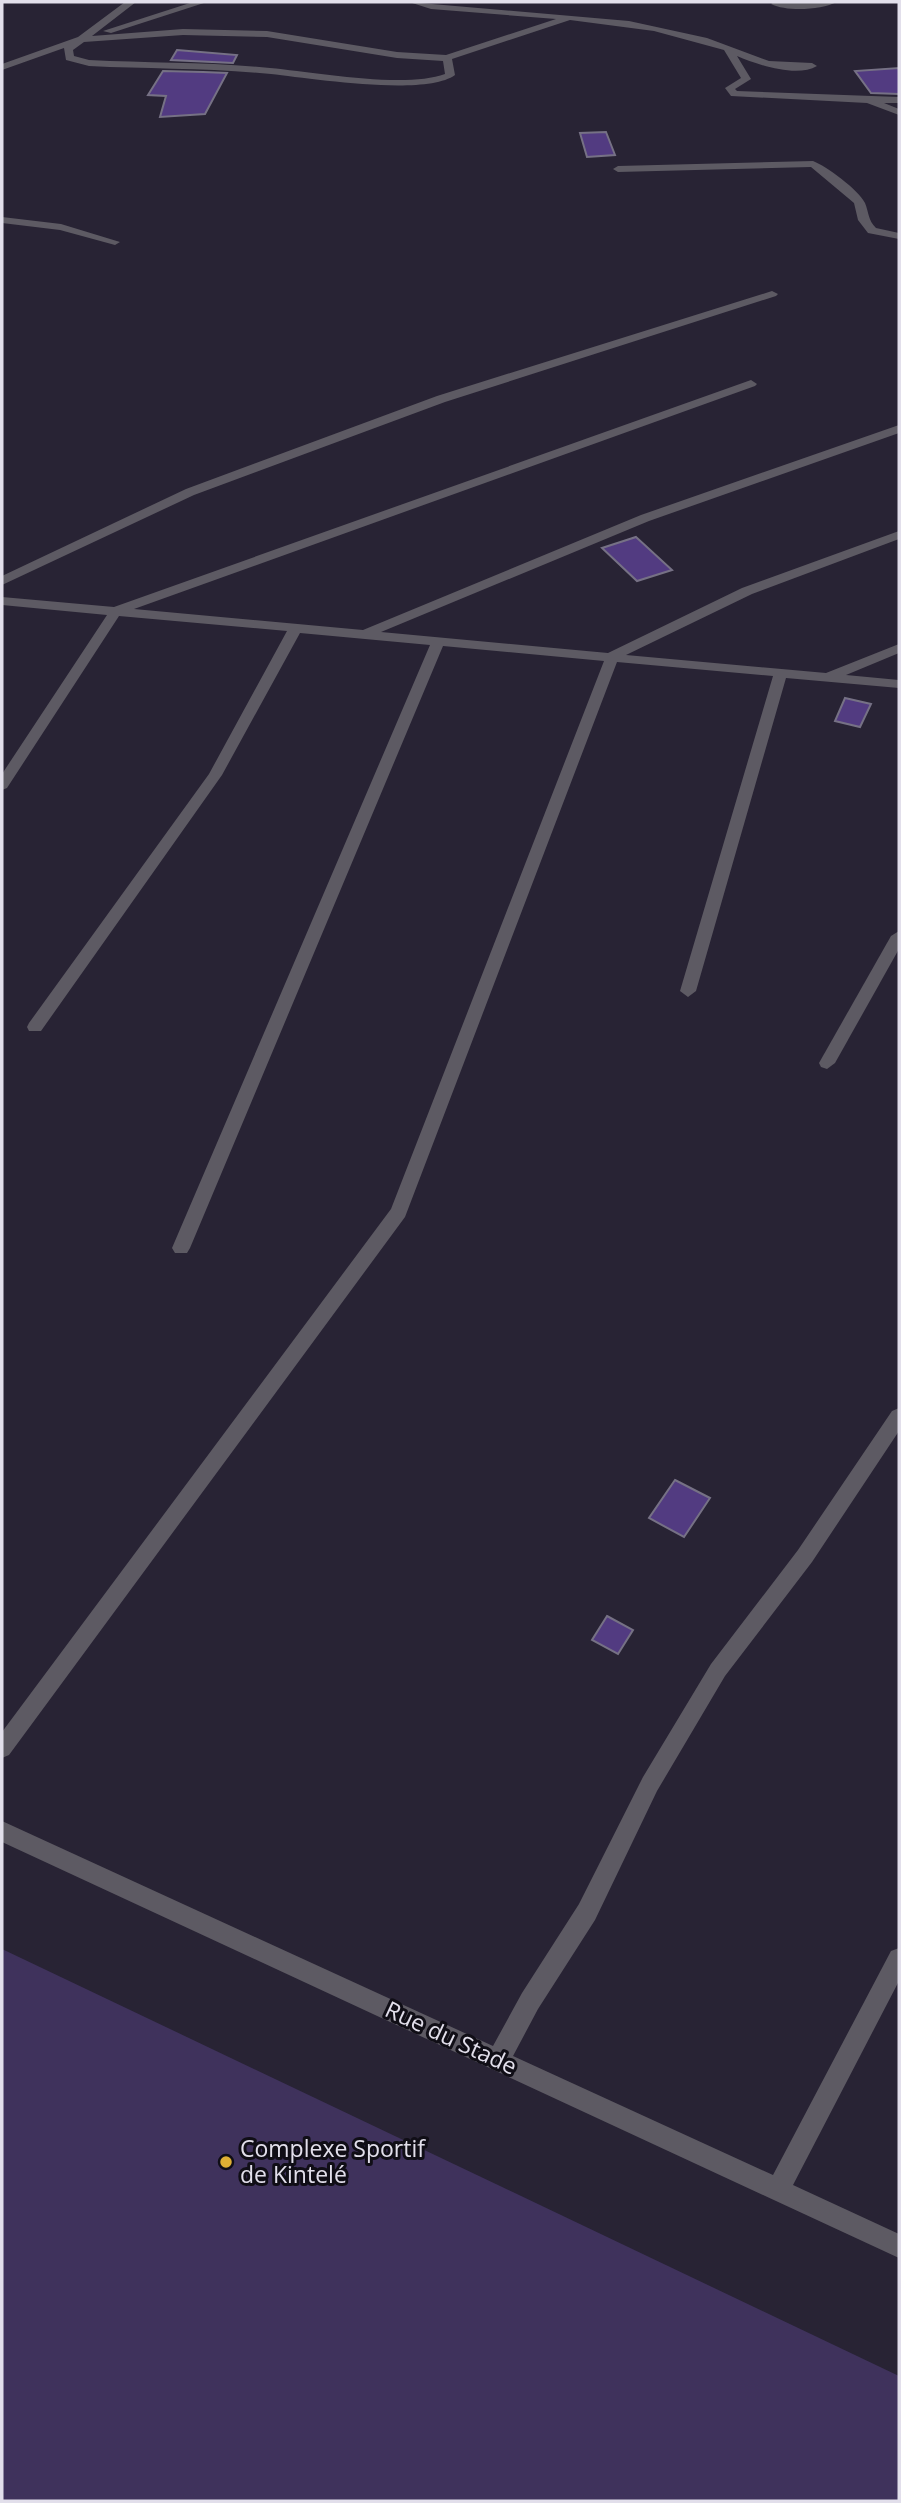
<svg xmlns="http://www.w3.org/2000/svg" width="901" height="2503" viewBox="0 0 901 2503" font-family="'Open Sans',sans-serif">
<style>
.green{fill:#3f325c}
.building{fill:#523b81;stroke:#767185;stroke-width:2}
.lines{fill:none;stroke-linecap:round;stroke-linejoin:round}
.minor{fill:#5d5a63;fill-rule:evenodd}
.poi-dot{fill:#e0b034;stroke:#100e16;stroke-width:2.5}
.labels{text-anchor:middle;stroke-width:6;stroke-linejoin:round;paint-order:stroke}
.near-street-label{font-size:23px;fill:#e2dfeb;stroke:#100e16}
.near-poi-label{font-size:23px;fill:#e2dfeb;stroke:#100e16;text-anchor:start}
</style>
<rect width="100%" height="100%" fill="#282334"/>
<!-- green -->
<path class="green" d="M2,1949L899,2376V2501H2Z"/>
<!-- building -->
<g class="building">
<path d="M177,50L237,55L233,63L171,60Z"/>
<path d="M899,68V94L871,93L855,71Z"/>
<path d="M163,71L203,72L227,73L205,114L160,117L166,96L148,95Z"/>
<path d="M606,132L615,155L587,157L580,133Z"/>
<path d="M636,537L672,570L637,581L602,548Z"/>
<path d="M845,698L871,704L860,727L835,721Z"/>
<path d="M675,1480L710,1498L684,1537L649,1518Z"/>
<path d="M607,1616L633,1630L618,1654L592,1640Z"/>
</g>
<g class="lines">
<!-- minor -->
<g class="minor">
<path d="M125,2H136L92,36L183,29L267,31L397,52L446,55L556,19L431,9L409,2L629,21L707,38L769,61L812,63L817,66C797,78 758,65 737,56L751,79L735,89L737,91L899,97V103H884L899,109V115L867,103L731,96L725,88L741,78L724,50L654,31L570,20L452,59L455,75C425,97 309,78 271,74C211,68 149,69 89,66L66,60L64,48L2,70V64L78,37ZM183,35L267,37L397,58L443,61L445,74C405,89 314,72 270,68C210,62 149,63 89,60L74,56L73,50L84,42Z"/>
<path d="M193,2H207L111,33L103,31Z"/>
<path d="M774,2H837C821,10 787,12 771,4Z"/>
<path d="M813,161C826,166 859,190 865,203C869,213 868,220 876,228L899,233V239L868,233L858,220L854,203L811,167L618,172L613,169L618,166Z"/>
<path d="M2,217L61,224L120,242L115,245L60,230L2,223Z"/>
<path d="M772,291L778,294L776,296L445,402L194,495L2,585V576L186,489L437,396Z"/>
<path d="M751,380L757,384L755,386L134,609L363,630L641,515L899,425V433L649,521L381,632L608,653L742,588L899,531V539L752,594L626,655L826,673L899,644V653L846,675L899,680V688L786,678L696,991L688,997L680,991L773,676L617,662L405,1217L9,1755L2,1758V1732L391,1209L604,661L443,646L190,1248L187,1253H175L172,1248L430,645L300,633L222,775L41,1031H29L27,1027L29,1023L209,774L287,631L119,616L7,788L2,790V774L107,615L2,605V597L114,607Z"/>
<path d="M899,931V949L835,1063L827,1069L821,1067L819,1063L891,936Z"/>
<path d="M899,1408V1431L812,1562L725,1676L657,1791L595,1920L538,2009L513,2056L773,2175L891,1951L899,1948V1981L793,2185L899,2234V2258L2,1842V1821L493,2046L522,1993L579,1904L643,1777L711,1664L798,1550L892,1411Z"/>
</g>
</g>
<!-- markers -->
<circle class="poi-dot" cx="226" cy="2162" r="7"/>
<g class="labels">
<!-- near-street labels -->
<g class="near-street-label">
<text transform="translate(451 2038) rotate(25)" y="8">Rue du Stade</text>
</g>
<!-- near-poi labels -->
<g class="near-poi-label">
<text x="240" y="2157">Complexe Sportif<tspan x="240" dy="26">de Kintelé</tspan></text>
</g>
</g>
<!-- border -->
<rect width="901" height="2503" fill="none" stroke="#e2dfeb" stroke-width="7"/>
</svg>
